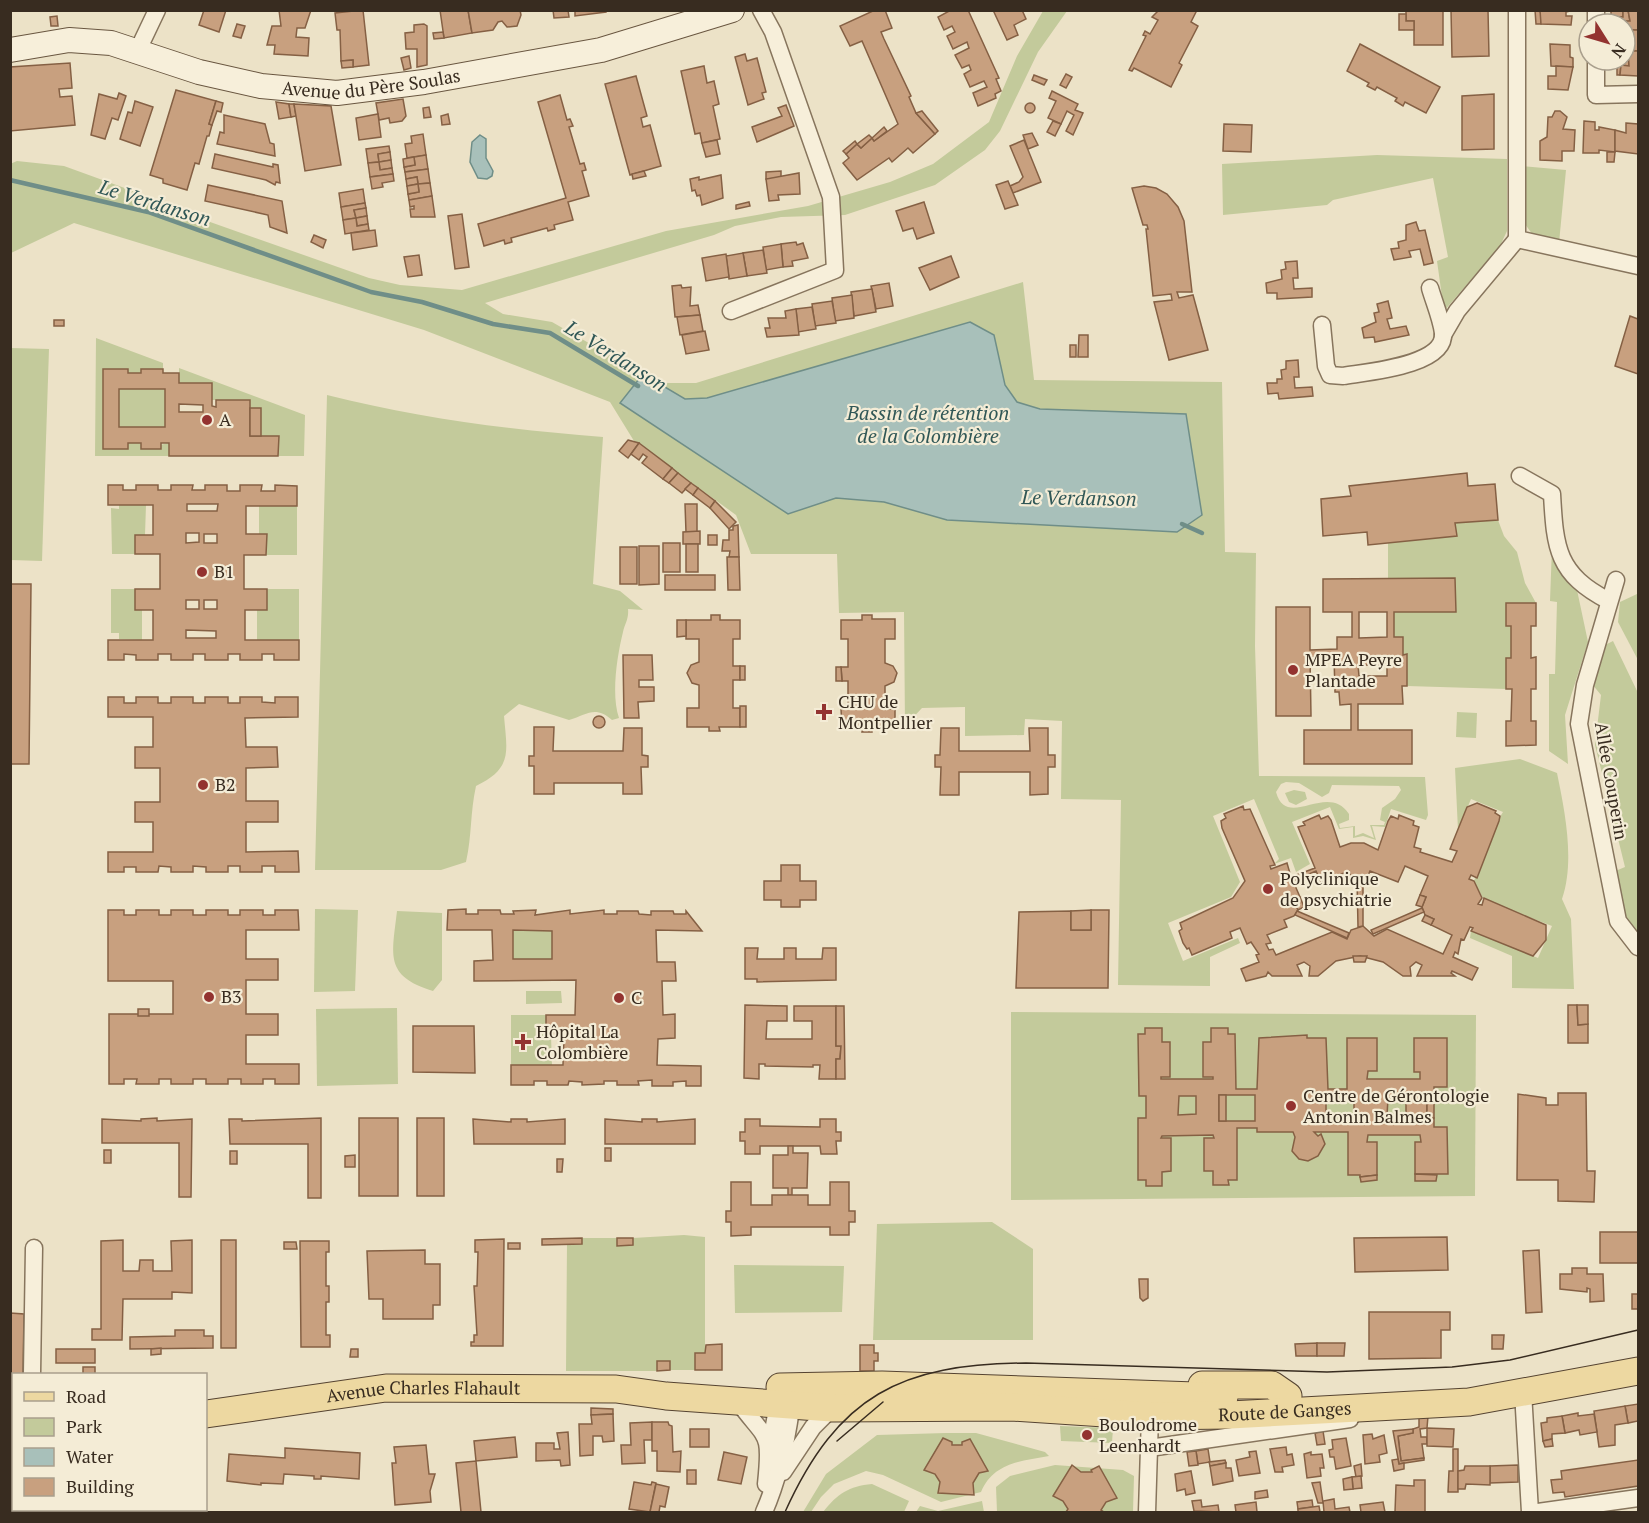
<svg xmlns="http://www.w3.org/2000/svg" width="1649" height="1523" viewBox="0 0 1649 1523" font-family="'PT Serif',serif">
<style>
.green{fill:#c3ca9b;fill-rule:evenodd}
.water{fill:#a8c0ba;stroke:#6f8e88;stroke-width:1.5}
.lines{fill:none;stroke-linecap:round;stroke-linejoin:round}
.stream{stroke:#6f8e88;stroke-width:4.5}
.building{fill:#c8a07f;stroke:#856044;stroke-width:1.5;fill-rule:evenodd}
.street-casing{stroke:#87755d;stroke-width:19}
.secondary-casing{stroke:#695640;stroke-width:26}
.primary-casing{stroke:#554331;stroke-width:29}
.street{stroke:#f7efda;stroke-width:16}
.secondary{stroke:#f7efda;stroke-width:24}
.primary{stroke:#edd8a1;stroke-width:27}
.tram{stroke:#382c20;stroke-width:1.5}
.poi-dot{fill:#933330;stroke:#f4ecd6;stroke-width:2}
.labels{text-anchor:middle;stroke-width:4.5;stroke-linejoin:round;paint-order:stroke}
.street-label{font-size:18px;fill:#382c20;stroke:#f4ecd6}
.poi-label{font-size:18px;fill:#382c20;stroke:#f4ecd6;text-anchor:start}
.water-label{font-size:20px;font-style:italic;fill:#305756;stroke:#f4ecd6}
</style>
<rect width="100%" height="100%" fill="#ece2c7"/>
<!-- green -->
<g class="green">
<path d="M1043,11H1067L1038,52L1000,131L985,150L935,185L845,215L781,217L735,226L714,235L485,303L503,314L552,322L643,374L667,383H696L1023,282L1034,380L1222,382L1225,552L1256,553L1255,646L1259,776L1425,777L1428,815L1426,820L1391,809L1385,827L1372,826L1376,840L1363,836L1353,838V827L1339,829L1330,807L1292,822L1310,864L1296,872L1291,858L1274,864L1279,859L1254,799L1213,816L1240,882L1231,897L1168,923L1183,961L1238,938L1240,943L1210,957V986L1118,985L1121,800L1061,799L1062,721L1025,719L1024,735L965,736V707L922,708L905,726L904,612L839,613L837,554H751L736,515L634,441L610,402L424,330L74,223L11,253L10,164L17,161L64,166L188,211L196,217L369,278L400,285L462,290L666,231L808,206L890,182L933,164L989,122L1017,56ZM1286,782L1299,783L1322,797L1329,793L1332,785L1399,786L1401,790L1395,799L1382,808L1380,820L1385,822L1384,825H1370L1374,838L1363,833L1355,836V826L1340,828L1339,824L1349,820V814C1327,781 1287,831 1276,792L1281,784Z"/>
<path d="M1377,155L1507,159V231L1500,246L1444,311L1437,261L1448,257L1433,178L1333,200L1327,205L1223,215L1222,164Z"/>
<path d="M1522,166L1566,170L1559,243L1535,238L1525,224Z"/>
<path d="M96,338L163,363V369H141V373H128V369L103,370V449H128V443H141V449L169,443V456H95Z"/>
<path d="M11,348L49,349L42,561L11,560Z"/>
<path d="M179,368L305,415L304,456H278L279,437L250,436V400H212V383H179Z"/>
<rect x="119" y="389" width="46" height="38"/>
<path d="M327,395C418,418 510,430 603,437L593,584L620,591L643,610L628,609C629,619 625,623 623,632C617,656 611,695 619,718L612,720C595,705 587,715 569,720L519,704L504,716C507,752 513,768 476,786C470,813 472,835 466,862L441,870H315Z"/>
<path d="M119,505H146L145,535H135V554H112L111,508L119,509Z"/>
<path d="M259,506H297V555H266V534H259Z"/>
<path d="M1498,520L1504,536L1517,552L1525,583L1536,603H1506V626H1511V658H1506V689L1407,686V655H1403L1394,637V612H1455V578H1388V543L1456,536L1455,523Z"/>
<path d="M1552,547L1565,574L1577,590L1588,642L1565,715L1568,764L1549,751V674H1555L1557,602L1550,601Z"/>
<path d="M111,589H135V610H142V640L119,639V633H111Z"/>
<path d="M267,589H299V640H257V610Z"/>
<path d="M1637,594L1638,660L1618,622L1620,602Z"/>
<path d="M1613,641L1638,693V933L1628,924L1613,872L1625,867L1595,745L1601,695L1592,684L1603,646Z"/>
<path d="M1457,712L1477,713L1476,738L1456,737Z"/>
<path d="M1520,759L1557,773C1565,812 1575,861 1562,899L1571,919L1574,989L1512,988V956L1470,938L1471,931L1538,958L1552,926L1484,900L1474,881L1498,820L1503,812L1471,799L1458,830L1455,768Z"/>
<path d="M1294,790L1305,792L1307,799L1296,805L1289,802L1285,793Z"/>
<path d="M315,909L358,910L355,991L314,992Z"/>
<path d="M397,911L442,913V980L433,991C384,976 392,955 397,911Z"/>
<path d="M513,930L552,931V959H513Z"/>
<path d="M526,991H561L562,1003L526,1004Z"/>
<path d="M397,1008L398,1084L317,1086L316,1009Z"/>
<path d="M1011,1012L1476,1015L1475,1196L1011,1200Z"/>
<path d="M511,1015H546V1036H551L552,1065H511Z"/>
<path d="M992,1222L1033,1249V1340H873L877,1224Z"/>
<path d="M684,1235L705,1237V1353H695V1370H670L669,1361L657,1362V1371H566L567,1244H581L582,1238H617L618,1246L633,1245V1238Z"/>
<path d="M734,1265L844,1266L842,1312L735,1313Z"/>
<path d="M1060,1426L1113,1428L1112,1443L1061,1441Z"/>
<path d="M946,1433H976L1045,1452L1049,1456C1021,1461 993,1463 981,1492L941,1502L883,1475L866,1471L834,1484L821,1497L811,1512H803L826,1474L877,1435Z"/>
<path d="M1055,1465L1123,1470L1134,1476L1133,1512H997L996,1487L1010,1476Z"/>
<path d="M872,1484L909,1501L904,1512H823C837,1494 849,1486 872,1484Z"/>
<path d="M982,1501L984,1512H916L920,1506L938,1511Z"/>
</g>
<!-- water -->
<g class="water">
<path d="M480,135L486,139V158L493,171L492,176L487,179L478,178L470,162L472,142Z"/>
<path d="M970,322L994,335L1005,385L1017,402L1040,409L1186,414L1202,515L1177,532L947,520L884,502L836,498L788,514L620,403L643,374L685,399L707,398Z"/>
</g>
<g class="lines">
<!-- stream -->
<g class="stream">
<path d="M10,180L148,212L371,292L422,302L493,324L550,333L638,386"/>
<path d="M1182,524L1202,533"/>
</g>
</g>
<!-- building -->
<g class="building">
<path d="M204,10H226L219,32L199,25Z"/>
<path d="M279,10H311L305,28H297L296,37L309,38L308,56L274,54L275,45H267L272,26H281Z"/>
<path d="M363,10L369,65L353,67V60L341,61L340,30H337L335,13Z"/>
<path d="M440,10H468L472,33L444,38Z"/>
<path d="M468,10H520L521,15L517,26L507,27L502,21L498,22L493,30L472,33Z"/>
<path d="M553,10H568L569,17L554,18Z"/>
<path d="M575,10H606V12L575,16Z"/>
<path d="M875,10H885L892,28L881,32L884,39L911,96L909,97L916,113L935,134L913,153L908,148L892,162L889,158L857,180L843,163L849,158L846,154L857,144L861,148L872,138L874,141L898,124L862,41L850,46L840,26Z"/>
<path d="M951,10H968L999,78L996,79L1001,91L995,94L996,98L978,106L973,93L987,87L984,81L970,87L964,74L971,70L969,65L962,68L955,55L969,48L967,42L953,49L947,36L955,32L952,26L944,30L938,17Z"/>
<path d="M993,10H1022L1026,19L1014,25L1018,35L1007,40Z"/>
<path d="M1159,10H1197L1191,22L1198,26L1179,63L1182,65L1171,87L1134,68L1132,71L1129,70L1146,36L1143,35L1145,31L1150,34L1158,20L1152,17Z"/>
<path d="M1406,10H1443V45H1414V21H1406Z"/>
<path d="M1451,10H1488L1489,56L1452,57Z"/>
<path d="M1535,10L1541,12V24H1536Z"/>
<path d="M1540,10H1574L1566,12V16H1572L1571,25L1541,24Z"/>
<rect x="1611" y="10" width="12" height="7"/>
<path d="M1623,10H1628L1630,21L1618,24V17H1623Z"/>
<path d="M1628,10H1638V30H1625V24H1622V21H1630Z"/>
<path d="M1399,14H1406V21H1414V30H1399Z"/>
<path d="M57,16L58,26H51L50,17Z"/>
<path d="M237,24L245,26L241,38L233,36Z"/>
<path d="M424,24L427,26V65L417,67V49H406L405,33L414,32V25Z"/>
<path d="M1625,30H1638V51H1628L1630,40H1625Z"/>
<path d="M443,32L444,38L434,39L433,33Z"/>
<path d="M1360,44L1440,87L1426,113L1405,102L1403,106L1395,101L1397,98L1377,87L1375,90L1367,86L1369,83L1347,71Z"/>
<path d="M1550,44L1570,45V57L1573,58V67L1551,66Z"/>
<path d="M1625,51H1628L1629,66L1621,65L1620,75H1617V60H1625Z"/>
<path d="M1628,51H1638V76L1620,75L1621,65L1629,66Z"/>
<path d="M745,54L747,61L757,58L766,92L762,93L764,99L748,105L735,57Z"/>
<path d="M409,56L411,68L404,70L401,58Z"/>
<path d="M353,60V67L342,68L341,61Z"/>
<path d="M70,63L72,88L59,89L60,97L72,96L75,125L10,131V67Z"/>
<path d="M704,66L707,83L714,81L719,104L713,106L720,139L702,143L700,133L695,134L681,71Z"/>
<path d="M1556,66L1573,67L1568,90L1548,89V76H1556Z"/>
<path d="M1066,74L1072,77L1066,88L1060,85Z"/>
<path d="M1034,75L1047,80L1044,85L1032,80Z"/>
<path d="M636,76L647,116L641,118L643,127L650,125L661,166L630,175L605,84Z"/>
<path d="M176,90L216,101L209,124L212,125L209,136H207L199,164L195,163L187,190L163,183V179L150,175Z"/>
<path d="M1052,91L1078,104L1075,110L1083,113L1073,135L1066,131L1074,115L1067,111L1061,124L1048,118L1056,101L1049,98Z"/>
<path d="M119,93L126,96L118,120L112,118L105,139L91,135L99,94L117,99Z"/>
<path d="M1494,94V149L1462,150V96Z"/>
<path d="M560,95L567,120L570,119L573,126L569,127L580,164L584,163L586,170L582,171L589,196L568,202L573,220L554,225L555,229L548,231L547,228L511,238L512,242L505,244L504,240L484,246L478,224L566,198L538,102Z"/>
<path d="M403,99L406,116L402,121L390,123L389,118L379,120L376,103Z"/>
<path d="M135,101L153,107L140,146L120,139L128,112L132,113Z"/>
<path d="M216,101L223,103L221,112L217,111L212,125L209,124Z"/>
<path d="M276,102L289,104L291,117L279,119Z"/>
<circle cx="1030" cy="108" r="5"/>
<path d="M289,104H294L296,116L291,117Z"/>
<path d="M294,104L331,106L341,165L305,171Z"/>
<path d="M786,105L794,126L757,142L752,127L782,116L778,108Z"/>
<path d="M429,107L431,117L424,118L423,108Z"/>
<path d="M922,111L938,131L935,134L916,113Z"/>
<path d="M1555,111H1560L1567,117L1563,129L1575,130L1574,151H1562V161L1540,160V141L1547,137L1548,117H1552Z"/>
<path d="M378,114L381,137L359,140L356,118Z"/>
<path d="M448,114L450,124L442,125L441,116Z"/>
<path d="M224,115L265,124L270,143L274,144L275,156L217,144L220,132L224,133Z"/>
<path d="M1053,121L1061,124L1055,136L1047,132Z"/>
<path d="M1584,121L1595,122V130H1599V127L1615,130V152L1599,150V153H1583Z"/>
<path d="M1626,123L1638,124V154L1615,151V130L1626,133Z"/>
<path d="M1224,124L1252,125L1251,152L1223,151Z"/>
<path d="M884,127L887,131L874,141L872,138Z"/>
<path d="M1032,133L1038,145L1028,149L1023,135Z"/>
<path d="M423,134L426,155L407,158L405,144L412,143L411,136Z"/>
<path d="M869,135L872,138L861,148L857,144Z"/>
<path d="M717,140L720,154L706,157L702,143Z"/>
<path d="M1024,140L1041,182L1013,193L1010,186L1019,182L1023,177L1010,146Z"/>
<path d="M855,141L857,144L846,154L843,151Z"/>
<path d="M389,146L390,152L378,154L379,162L368,163L366,149Z"/>
<path d="M390,152L391,160L379,162L378,154Z"/>
<path d="M1607,152H1615L1614,162H1607Z"/>
<path d="M215,154L273,167V164L278,165L280,183L276,182L275,185L266,180L212,168Z"/>
<path d="M426,155L428,169L405,172L404,167L415,165L414,157Z"/>
<path d="M414,157L415,165L404,167L403,159Z"/>
<path d="M391,160L392,168L380,170L379,162Z"/>
<path d="M379,162L380,170L392,168L393,174L370,177L368,163Z"/>
<path d="M428,169L430,183L418,184L417,177L406,179L405,172Z"/>
<path d="M644,171L646,176L633,179L632,174Z"/>
<path d="M781,171V178L766,179V172Z"/>
<path d="M799,173L800,194L778,195L779,200L769,201L766,179Z"/>
<path d="M393,174L394,181L382,183L383,187L372,189L370,177Z"/>
<path d="M721,175L723,198L702,205L700,195L697,196L695,190L692,191L690,179L699,177V180Z"/>
<path d="M417,177L418,184L407,186L406,179Z"/>
<path d="M1008,181L1018,205L1005,209L996,185Z"/>
<path d="M430,183L432,196L409,200L408,194L419,192L418,184Z"/>
<path d="M418,184L419,192L408,194L407,186Z"/>
<path d="M208,185L282,201L287,233L270,227L268,215L205,201Z"/>
<path d="M1144,186L1156,188L1167,194L1178,207L1184,221L1192,292H1177L1179,298L1193,295L1208,350L1169,360L1154,302L1172,300L1171,294L1153,296L1146,229H1148L1147,225H1143L1132,188Z"/>
<path d="M363,189L365,203L341,207L339,193Z"/>
<path d="M432,196L435,217H411L410,209H414V206L410,207L409,200Z"/>
<path d="M749,202L750,206L736,209V205Z"/>
<path d="M924,202L934,233L917,239L913,228L903,231L896,211Z"/>
<path d="M365,203L366,208L354,210L356,218L343,220L341,207Z"/>
<path d="M366,208L367,216L356,218L354,210Z"/>
<path d="M462,214L469,267L455,269L448,216Z"/>
<path d="M367,216L368,224L357,226L356,218Z"/>
<path d="M356,218L357,226L368,224L369,230L345,234L343,220Z"/>
<path d="M1416,222L1419,231L1425,230L1433,263L1424,265L1420,249L1409,251L1411,257L1394,260L1391,249L1399,248L1398,242L1406,240V225Z"/>
<path d="M375,230L377,246L353,250L351,233Z"/>
<path d="M314,235L326,240L323,248L311,242Z"/>
<path d="M796,242L797,245L803,243L808,258L792,261L793,266L783,267L781,244Z"/>
<path d="M781,244L783,267L766,270L763,247Z"/>
<path d="M763,250L767,273L747,276L743,253Z"/>
<path d="M743,253L747,276L729,279L726,256Z"/>
<path d="M726,254L729,277L706,281L702,258Z"/>
<path d="M419,255L422,275L408,277L404,257Z"/>
<path d="M951,256L959,277L930,290L919,268Z"/>
<path d="M1297,261L1298,278H1293L1294,289L1312,288V297L1277,299V293H1267L1266,283L1282,279L1281,270L1286,269L1285,262Z"/>
<path d="M889,283L893,306L876,309L871,286Z"/>
<path d="M681,285L682,288L691,287L690,306L698,305L700,315L675,317L672,286Z"/>
<path d="M872,289L876,312L854,316L851,292Z"/>
<path d="M852,295L854,318L835,321L832,298Z"/>
<path d="M832,301L836,323L815,326L812,304Z"/>
<path d="M1388,301L1392,318L1387,319L1390,329L1406,326L1409,335L1375,342L1374,337L1364,338L1362,328L1376,322L1374,313L1379,312L1377,304Z"/>
<path d="M812,307L816,329L798,332L796,309Z"/>
<path d="M796,309L799,335L767,337L765,328H770L768,318H786L785,311Z"/>
<path d="M700,315L703,331L680,335L677,317Z"/>
<path d="M1630,316L1638,319V374L1615,366Z"/>
<rect x="54" y="320" width="10" height="6"/>
<path d="M705,331L709,350L686,354L682,335Z"/>
<path d="M1079,335H1088V357H1078Z"/>
<rect x="1070" y="345" width="6" height="12"/>
<path d="M1298,360L1299,377H1294L1295,388L1312,387L1313,396L1279,399L1278,393L1268,394L1267,383H1277V379H1282L1281,370L1286,369V361Z"/>
<path d="M103,369H128V373H141V369H163V373H179V383H212V406L216,407V400H250V436H279L278,456H169V443H161V449H141V443H128V449H103ZM119,389H165V427H119ZM179,404L203,405V412H179Z"/>
<rect x="250" y="408" width="11" height="28"/>
<path d="M628,440L639,443L628,458L619,451Z"/>
<path d="M639,443L672,468L663,479L642,463L647,457L643,454L639,460L631,454Z"/>
<path d="M672,468L678,473L669,483L663,479Z"/>
<path d="M678,473L691,483L682,493L669,483Z"/>
<path d="M1467,473L1468,486L1495,484L1498,520L1455,523L1457,536L1368,545L1367,532L1323,536L1321,499L1351,496L1349,486Z"/>
<path d="M691,483L698,488L693,495L685,489Z"/>
<path d="M108,485H123V490H136V485H158V490H171V485H193L192,490H205V485H227V491H240V485H262L261,491H275V485L297,486V506H246V534H267L266,555H244V589H267V610H245V640H299V660H274V654H262V660H240V654H228V660H205V654H193V660H171V654H158V660H136V655L124,654V660H108V640H153V610H135V589H160V554H135V535H153V505H108ZM187,504H218L217,511H187ZM186,533H199V542L186,543ZM204,534H217V543H204ZM186,600H199V609H186ZM204,600H217V609H204ZM186,630L216,631V638H186Z"/>
<path d="M698,488L715,501L710,508L693,495Z"/>
<path d="M715,501L736,522L729,529L710,508Z"/>
<path d="M685,504H697V532H686Z"/>
<path d="M738,525L739,557H729L730,551H722L723,540H729V530H733V526Z"/>
<path d="M700,531V544H683V532Z"/>
<rect x="708" y="535" width="9" height="10"/>
<rect x="663" y="543" width="17" height="29"/>
<rect x="686" y="544" width="12" height="28"/>
<path d="M639,546H659V584L639,585Z"/>
<rect x="620" y="547" width="17" height="37"/>
<path d="M727,557H739L740,590H728Z"/>
<rect x="665" y="575" width="50" height="15"/>
<path d="M1455,578L1456,612H1394V637H1403V655L1407,654V686H1402L1403,704H1358V730H1412V764H1304V730H1351V704L1340,705L1339,692H1335L1334,657H1310L1311,716H1276V607H1310V650L1337,649V637H1352V612H1323V579ZM1359,612H1387V637L1359,638ZM1358,665H1387V676H1359Z"/>
<path d="M10,584H31L29,764H10Z"/>
<path d="M1506,603H1536V626H1531V658L1536,657V689H1531V721H1536V745L1506,746V721H1511L1512,689H1506V658H1511V626H1506Z"/>
<path d="M711,615H720V620H740V639H733V666H740V680H733V708H740V727H719L720,731H709V727H687V708H699V685L692,683L687,673L691,665L699,662V639H686V620H711Z"/>
<path d="M862,615H872V619H895V639H885V663L893,666L897,673L894,682L885,686V709H895V727L872,726V732H862L863,727L842,726L841,709L848,708V681H842L841,667H848V639H841V620H862Z"/>
<path d="M677,620H686V636L677,637Z"/>
<path d="M623,655H652L653,680H639V687H654V701L638,702L639,718H624Z"/>
<rect x="740" y="666" width="5" height="14"/>
<path d="M836,667H841L842,681H836Z"/>
<path d="M108,697H124V703H136V697H158V703H171V697H193V703H205V697H228V703H240V697H262V702L275,703V697H298V717L245,718L246,747H277L278,767L246,768V801H278V822H246V852L298,851L299,872H275V866H262V872H240V866H228V872H206V867L193,866V872H171V867L159,866L158,872H136V867H124V872H108V852H153V822H135V802H160V768H135V747H153V717H108Z"/>
<rect x="740" y="706" width="6" height="21"/>
<circle cx="599" cy="722" r="6"/>
<path d="M534,727H554L553,751H623L624,728H642V755L648,756V767H641L642,794H623V783H554V794H534V766H529V756H534Z"/>
<path d="M941,728H959V751H1030L1029,728H1048V755H1055V767H1048V794L1030,795V772H959V795H940L941,767H935V755H940Z"/>
<path d="M1477,803L1496,811L1495,813L1500,816L1499,821L1477,878L1471,875L1469,879L1474,881L1482,898L1478,904L1482,905L1484,898L1546,925V940L1533,956L1471,931L1473,928L1470,927L1464,940L1461,939L1458,954L1455,952L1453,957L1478,968L1472,980L1452,971L1451,973L1455,976H1417L1422,965L1416,962L1410,967L1411,976H1403L1383,962L1360,956L1336,961L1318,976H1309L1310,966L1304,962L1297,965L1302,976H1272L1268,972L1266,976L1246,981L1241,969L1259,962L1256,955L1259,954L1251,942L1247,944L1240,928L1230,932L1232,938L1192,955L1189,948L1187,949L1183,943L1179,931L1182,929L1180,923L1233,898L1245,881L1222,828L1221,821L1226,818L1224,814L1231,811L1243,806L1244,810L1250,809L1275,865L1270,866L1271,869L1287,863L1291,877L1315,868L1298,827L1305,825L1303,822L1319,815L1321,819L1328,816L1331,820L1340,847L1351,843H1364L1378,850L1388,821L1391,816L1398,819L1399,815L1414,821L1413,825L1419,827L1414,847L1421,849L1420,852L1452,862L1457,851L1450,849L1467,807ZM1405,866L1428,876L1420,895L1426,897L1422,907L1425,915L1434,919L1431,925L1452,935L1443,954L1387,929L1374,936L1363,926L1351,930L1347,939L1332,932L1276,955L1273,949L1269,950L1266,944L1271,943L1267,935L1287,927L1284,920L1294,916L1298,910L1294,899L1300,897L1293,881L1316,871L1321,882L1349,871L1351,878H1367L1370,871L1398,882Z"/>
<path d="M781,865H800V881H816V900H800V907H781V900H764V881H781Z"/>
<path d="M1357,878H1363V926L1358,927Z"/>
<path d="M1420,895L1426,897L1422,907L1416,905Z"/>
<path d="M1300,897L1304,907L1298,910L1294,899Z"/>
<path d="M1422,908L1424,912L1373,934L1371,930Z"/>
<path d="M466,909V914H478V910H500L501,914H514L513,911L536,910L535,915L570,910V914L604,910V914H617V911H638L639,914L651,915V911H673L674,914H686V911L702,931L656,930L657,962H675L676,981H662L663,1015L675,1014V1038L658,1039L657,1065L701,1066V1086H686V1081L673,1082V1086H652V1080L638,1081L639,1085H617V1081H604V1084L582,1085V1082L569,1081L568,1085H547V1081H534V1085H511V1065H563L564,1036H546V1015H575L576,980L474,981V961L493,960L492,930H447L448,910ZM513,930L552,931V959H513Z"/>
<path d="M108,910H124V915H136V910H159V915H171V910H193V915H206V910H228V915H240V910H263V915H275V910H298L299,930H246V959H278V980H246V1014H278V1035H246V1064H299V1084H275V1079H263V1084H241V1079H228V1084H206V1079H193V1084H171V1079H159V1084H136L137,1079H124V1084H109V1014H173V981H108Z"/>
<path d="M1091,910H1109L1108,988H1016L1019,912L1071,911V930H1091Z"/>
<path d="M1091,910V930H1071V911Z"/>
<path d="M1297,911L1349,933L1347,938L1295,915Z"/>
<path d="M1425,915L1434,919L1431,925L1422,921Z"/>
<path d="M745,948H758L757,959H784V948H796V959H822L823,948H836V980L757,982V979H745Z"/>
<path d="M1353,956H1367L1365,962H1354Z"/>
<path d="M745,1005L787,1006V1021H767L766,1039H812V1021H794V1006H836V1046H841L840,1059H836V1079H819L820,1065H813V1067L765,1066V1064H759V1079L744,1078Z"/>
<path d="M1568,1005H1577L1578,1025L1588,1024V1043H1568Z"/>
<path d="M1577,1005H1588V1024L1578,1025Z"/>
<path d="M836,1006H844L845,1079H836V1059H840L841,1046H836Z"/>
<rect x="138" y="1009" width="11" height="7"/>
<path d="M413,1026H474L475,1073L413,1072Z"/>
<path d="M1145,1028H1162V1042H1170V1077H1161V1079H1213V1077H1203V1042H1211V1028H1228V1034H1235L1236,1089H1257L1259,1038L1307,1035V1038H1326L1328,1089H1347V1038H1377V1071H1368L1367,1079H1420V1072H1414V1038H1447V1087H1434V1094H1427V1118H1434V1127H1447L1448,1174H1415V1142H1421L1420,1135H1368L1367,1142H1377V1175L1360,1177V1175H1348V1132H1314L1318,1136L1321,1134L1325,1144L1318,1156L1308,1161L1299,1159L1292,1151L1295,1137L1293,1132H1257V1128H1237V1180H1228L1229,1185H1213V1171H1204V1138H1214L1213,1135L1162,1136L1161,1138H1171V1171L1162,1172V1186H1146V1180H1138V1118H1146V1096H1139L1138,1034H1145ZM1219,1095H1255V1121H1219ZM1326,1095H1354V1121H1326ZM1179,1096H1196V1114L1178,1115ZM1388,1098H1406V1116H1387Z"/>
<path d="M1558,1093H1586L1587,1171H1595L1594,1202L1558,1201V1180H1517L1518,1094L1546,1098V1105H1558Z"/>
<rect x="1427" y="1094" width="7" height="24"/>
<rect x="1219" y="1095" width="7" height="26"/>
<path d="M157,1118V1121L192,1119L191,1197H179V1143H102V1119L141,1121V1119Z"/>
<path d="M321,1118V1198H308V1144H230L229,1119H242V1121Z"/>
<rect x="359" y="1118" width="39" height="78"/>
<rect x="417" y="1118" width="27" height="78"/>
<path d="M473,1119L511,1122V1119H527V1122L565,1119V1144H474Z"/>
<path d="M605,1119L642,1122V1119H657V1122L695,1119V1144H605Z"/>
<path d="M745,1119H760V1126L820,1127V1119H836V1132H841V1141H836L837,1154H821L820,1146H760V1154H745V1141H740V1132H745Z"/>
<path d="M788,1146H793V1153H808L807,1188H792V1195H788V1188H773V1155H788Z"/>
<rect x="605" y="1148" width="6" height="13"/>
<rect x="104" y="1150" width="7" height="13"/>
<rect x="230" y="1151" width="7" height="13"/>
<path d="M355,1155V1167H345V1156Z"/>
<path d="M557,1159H563L562,1172H557Z"/>
<path d="M1415,1174L1437,1175L1436,1181H1415Z"/>
<path d="M1377,1175V1180L1361,1182L1360,1177Z"/>
<path d="M731,1182H751V1205H772V1195H808V1205H830V1182H849V1211H855V1222H849V1235H830V1227H751V1235L731,1236V1222H726V1211H731Z"/>
<rect x="1600" y="1232" width="38" height="31"/>
<path d="M1447,1237L1448,1270L1355,1272L1354,1238Z"/>
<path d="M582,1238V1244L542,1245V1239Z"/>
<path d="M617,1238H633V1245L617,1246Z"/>
<path d="M504,1239L503,1346H471V1342H474V1335H477L474,1286H477L478,1252H475V1240Z"/>
<path d="M123,1240V1271H139L140,1260H153V1271H172L171,1241L192,1240V1293L172,1292V1299H123L122,1340H92V1329H101V1241Z"/>
<rect x="221" y="1240" width="15" height="108"/>
<path d="M300,1241H329V1252H326V1286H329V1302H326V1335H330V1347H301Z"/>
<path d="M284,1242H296L297,1249H284Z"/>
<rect x="508" y="1243" width="12" height="6"/>
<path d="M425,1250V1264H440V1305H433V1319H383V1299H369L367,1251Z"/>
<path d="M1539,1250L1542,1312L1526,1313L1523,1251Z"/>
<path d="M1572,1268H1587V1274H1603L1604,1301L1590,1302V1289L1587,1288V1292L1560,1289V1274H1572Z"/>
<path d="M1139,1279H1148V1298L1143,1301L1140,1298Z"/>
<rect x="1632" y="1294" width="6" height="15"/>
<path d="M1369,1312H1450V1330H1441V1358L1369,1359Z"/>
<path d="M10,1313L24,1314L23,1374H14V1393H10Z"/>
<path d="M175,1330H204V1336H213V1348L130,1349V1337L175,1336Z"/>
<path d="M1492,1335H1504L1503,1349H1492Z"/>
<path d="M1317,1343V1356H1296L1295,1344Z"/>
<path d="M1317,1343H1345L1344,1356H1317Z"/>
<path d="M722,1344V1370H695V1353H705L706,1345Z"/>
<path d="M860,1345H874V1353H878V1361H874V1371H860Z"/>
<path d="M161,1348V1354L151,1355V1349Z"/>
<rect x="56" y="1349" width="39" height="14"/>
<path d="M351,1349H358V1357H350Z"/>
<path d="M657,1361H670V1370L657,1371Z"/>
<rect x="83" y="1367" width="12" height="7"/>
<path d="M1638,1404V1421L1628,1423L1625,1406Z"/>
<path d="M1625,1406L1628,1423L1615,1425V1445L1599,1447L1594,1411Z"/>
<path d="M591,1408L613,1409V1414L591,1415Z"/>
<path d="M1578,1413V1416L1594,1414L1597,1432L1580,1435L1579,1430L1565,1433L1562,1416Z"/>
<path d="M613,1414L614,1441L603,1442L602,1436H593V1455L580,1456L579,1424H592L591,1415Z"/>
<path d="M1428,1416L1427,1428L1420,1429L1421,1437H1427V1444H1422L1424,1458L1401,1461L1398,1436L1413,1433V1429L1419,1427V1417Z"/>
<path d="M1562,1416L1565,1433L1552,1434V1439L1543,1441L1541,1423L1547,1422V1418Z"/>
<path d="M652,1422V1440H644L645,1463L622,1464L621,1445H631L630,1423Z"/>
<path d="M652,1422H668L669,1425L672,1426L673,1452L681,1451L680,1472L657,1471V1451H652Z"/>
<path d="M1427,1428L1454,1429L1453,1447L1427,1446Z"/>
<rect x="690" y="1429" width="19" height="18"/>
<path d="M1413,1429V1433L1398,1436L1401,1461L1424,1458V1460L1399,1464L1393,1431Z"/>
<path d="M1323,1431L1325,1444L1317,1445L1315,1433Z"/>
<path d="M568,1432L570,1465L561,1466L560,1460L536,1461V1443H554V1449H560L557,1433Z"/>
<path d="M1372,1434L1373,1439L1384,1435L1387,1453L1379,1455L1380,1462L1365,1464L1363,1435Z"/>
<path d="M515,1437L517,1457L476,1461L474,1441Z"/>
<path d="M943,1438L952,1442V1445H962V1442L970,1439L988,1471L979,1473L973,1483L974,1495L938,1493L940,1482L935,1474L924,1470Z"/>
<path d="M1346,1438L1351,1466L1336,1469L1334,1457H1330L1329,1450L1333,1449L1332,1440Z"/>
<path d="M1552,1439L1553,1446L1545,1447L1543,1441Z"/>
<path d="M426,1445L429,1474H435L430,1491L431,1502L395,1505L392,1463H396L394,1447Z"/>
<path d="M1286,1447L1287,1455L1292,1454L1294,1465L1282,1467L1283,1472H1275L1270,1449Z"/>
<path d="M285,1448L360,1453L359,1479L321,1476V1479H314V1476L284,1474L283,1484L261,1483V1485L227,1481L229,1454L285,1458Z"/>
<path d="M1208,1449L1210,1462L1198,1464L1196,1451Z"/>
<path d="M1453,1449H1458V1492H1448L1449,1471H1453Z"/>
<path d="M1196,1451L1198,1465L1189,1466L1187,1452Z"/>
<path d="M1256,1451L1260,1473L1239,1476L1236,1460L1250,1457L1249,1452Z"/>
<path d="M724,1452L747,1457L741,1484L718,1480Z"/>
<path d="M1311,1452V1455L1322,1454L1324,1468H1320L1321,1476L1307,1478L1304,1454Z"/>
<path d="M1398,1459L1399,1464L1404,1463V1469L1394,1471L1392,1460Z"/>
<path d="M1225,1460L1226,1463L1210,1466L1209,1462Z"/>
<path d="M1638,1460V1486L1565,1497L1564,1492L1553,1493L1551,1480L1562,1479L1561,1471Z"/>
<path d="M476,1461L481,1512H461L456,1463Z"/>
<path d="M1226,1463V1468H1231L1233,1481L1213,1485L1210,1466Z"/>
<path d="M1361,1464L1362,1476L1356,1477L1354,1466Z"/>
<path d="M1072,1465L1081,1472H1092L1091,1470L1099,1466L1117,1498L1106,1502L1101,1510L1104,1512H1066L1068,1509L1063,1501L1053,1496Z"/>
<path d="M1518,1465V1482L1490,1483V1466Z"/>
<path d="M1465,1466H1490V1485L1466,1484L1465,1489H1458V1471L1464,1470Z"/>
<rect x="687" y="1470" width="9" height="14"/>
<path d="M1191,1471L1195,1493L1186,1495L1185,1489L1177,1491L1175,1474Z"/>
<path d="M1361,1476L1362,1488L1353,1489L1352,1477Z"/>
<path d="M1352,1477L1353,1489L1344,1490L1343,1479Z"/>
<path d="M1414,1480H1425V1512H1395L1396,1485L1414,1486Z"/>
<path d="M634,1482L651,1485L652,1482L656,1483L650,1512L629,1509Z"/>
<path d="M1320,1482L1323,1503H1318L1312,1483Z"/>
<rect x="10" y="1483" width="3" height="29"/>
<path d="M656,1484L669,1487L665,1507L660,1506L659,1512H650Z"/>
<path d="M1267,1490L1268,1497L1255,1499V1492Z"/>
<path d="M1334,1499L1335,1509L1349,1507L1350,1512H1324L1323,1501Z"/>
<path d="M1201,1500L1202,1507L1218,1505L1219,1512L1194,1511L1192,1501Z"/>
<path d="M1312,1500L1313,1507L1298,1509L1297,1502Z"/>
<path d="M1256,1502L1257,1512H1236L1235,1505Z"/>
<path d="M1383,1502L1385,1512H1361L1360,1505Z"/>
<path d="M1319,1506L1320,1512H1298V1509Z"/>
</g>
<g class="lines">
<defs>
<g id="street">
<path d="M1517,10V239L1638,266"/>
<path d="M1596,24V10"/>
<path d="M138,50L157,10"/>
<path d="M1596,60V95L1638,94"/>
<path d="M731,311L835,270L831,197L773,32L761,10"/>
<path d="M1322,325L1326,366L1330,375L1343,376C1366,372 1446,366 1443,333C1441,318 1434,302 1430,288"/>
<path d="M1443,335L1457,311L1517,239"/>
<path d="M1520,476L1552,494C1555,549 1557,574 1609,601"/>
<path d="M1616,580L1585,685L1579,724L1618,921L1638,947"/>
<path d="M32,1374L34,1248"/>
<path d="M1523,1392L1530,1512"/>
<path d="M737,1400C766,1441 772,1428 766,1484"/>
<path d="M1149,1448L1350,1419"/>
<path d="M783,1472L813,1427L832,1408"/>
<path d="M764,1512C778,1480 786,1445 791,1409L785,1403L777,1409L770,1448"/>
<path d="M1147,1512L1150,1416"/>
<path d="M1538,1512L1638,1498"/>
</g>
<g id="secondary">
<path id="s1" d="M10,50L69,40L111,43L199,72L261,86L337,93L424,82L601,50L732,10"/>
</g>
<g id="primary">
<path d="M1202,1385H1272L1288,1396"/>
<path d="M780,1387L882,1385L1224,1397"/>
<path id="s2" d="M206,1414L386,1388L616,1389L666,1396L832,1408L1011,1407L1150,1416L1230,1415L1469,1402L1638,1371"/>
<path d="M10,1430H14"/>
</g>
</defs>
<!-- street casing -->
<use href="#street" class="street-casing"/>
<!-- secondary casing -->
<use href="#secondary" class="secondary-casing"/>
<!-- primary casing -->
<use href="#primary" class="primary-casing"/>
<!-- street -->
<use href="#street" class="street"/>
<!-- secondary -->
<use href="#secondary" class="secondary"/>
<!-- primary -->
<use href="#primary" class="primary"/>
<!-- tram -->
<g class="tram">
<path d="M837,1441L883,1402"/>
<path d="M785,1512C838,1395 901,1364 1026,1363L1327,1372L1452,1367L1510,1360L1638,1330"/>
</g>
</g>
<!-- markers -->
<g class="poi-dot">
<circle cx="207" cy="420" r="6"/>
<circle cx="202" cy="572" r="6"/>
<circle cx="1293" cy="670" r="6"/>
<path d="M821 703h6v6h6v6h-6v6h-6v-6h-6v-6h6z"/>
<circle cx="203" cy="785" r="6"/>
<circle cx="1268" cy="889" r="6"/>
<circle cx="209" cy="997" r="6"/>
<circle cx="619" cy="998" r="6"/>
<path d="M520 1033h6v6h6v6h-6v6h-6v-6h-6v-6h6z"/>
<circle cx="1291" cy="1106" r="6"/>
<circle cx="1087" cy="1435" r="6"/>
</g>
<g class="labels">
<!-- street labels -->
<g class="street-label">
<text dy="6" stroke="none"><textPath href="#s1" startOffset="369">Avenue du Père Soulas</textPath></text>
<text transform="translate(1611 781) rotate(80)" y="6">Allée Couperin</text>
<text dy="6" stroke="none"><textPath href="#s2" startOffset="219">Avenue Charles Flahault</textPath></text>
<text dy="6" stroke="none"><textPath href="#s2" startOffset="1082">Route de Ganges</textPath></text>
</g>
<!-- poi labels -->
<g class="poi-label">
<text x="219" y="426">A</text>
<text x="214" y="578">B1</text>
<text x="1305" y="666">MPEA Peyre<tspan x="1305" dy="21">Plantade</tspan></text>
<text x="838" y="708">CHU de<tspan x="838" dy="21">Montpellier</tspan></text>
<text x="215" y="791">B2</text>
<text x="1280" y="885">Polyclinique<tspan x="1280" dy="21">de psychiatrie</tspan></text>
<text x="221" y="1003">B3</text>
<text x="631" y="1004">C</text>
<text x="536" y="1038">Hôpital La<tspan x="536" dy="21">Colombière</tspan></text>
<text x="1303" y="1102">Centre de Gérontologie<tspan x="1303" dy="21">Antonin Balmes</tspan></text>
<text x="1099" y="1431">Boulodrome<tspan x="1099" dy="21">Leenhardt</tspan></text>
</g>
<!-- water labels -->
<g class="water-label">
<text transform="translate(155 203) rotate(17)" y="7">Le Verdanson</text>
<text transform="translate(616 356) rotate(32)" y="7">Le Verdanson</text>
<text x="928" y="420">Bassin de rétention<tspan x="928" dy="23">de la Colombière</tspan></text>
<text transform="translate(1079 498) rotate(1)" y="7">Le Verdanson</text>
</g>
</g>
<!-- border -->
<rect width="1649" height="1523" fill="none" stroke="#382c20" stroke-width="24"/>
<!-- legend -->
<rect x="12" y="1373" width="195" height="138" fill="#f4ecd6" stroke="#a99f8d" stroke-width="1.5"/>
<rect x="24" y="1392" width="30" height="9" fill="#edd8a1" stroke="#a99f8d" stroke-width="1.5"/>
<text x="66" y="1403" font-size="18" fill="#382c20">Road</text>
<rect x="24" y="1418" width="30" height="18" fill="#c3ca9b" stroke="#a99f8d" stroke-width="1.5"/>
<text x="66" y="1433" font-size="18" fill="#382c20">Park</text>
<rect x="24" y="1448" width="30" height="18" fill="#a8c0ba" stroke="#a99f8d" stroke-width="1.5"/>
<text x="66" y="1463" font-size="18" fill="#382c20">Water</text>
<rect x="24" y="1478" width="30" height="18" fill="#c8a07f" stroke="#a99f8d" stroke-width="1.5"/>
<text x="66" y="1493" font-size="18" fill="#382c20">Building</text>
<!-- north arrow -->
<g transform="translate(1607 42) rotate(127)"><circle r="28" fill="#f4ecd6" stroke="#a99f8d" stroke-width="1.5"/>
<path d="M0-4.5L10 22L0 15L-10 22Z" fill="#933330"/>
<text y="-9" font-size="16" font-weight="bold" text-anchor="middle" fill="#382c20">N</text>
</g>
</svg>
